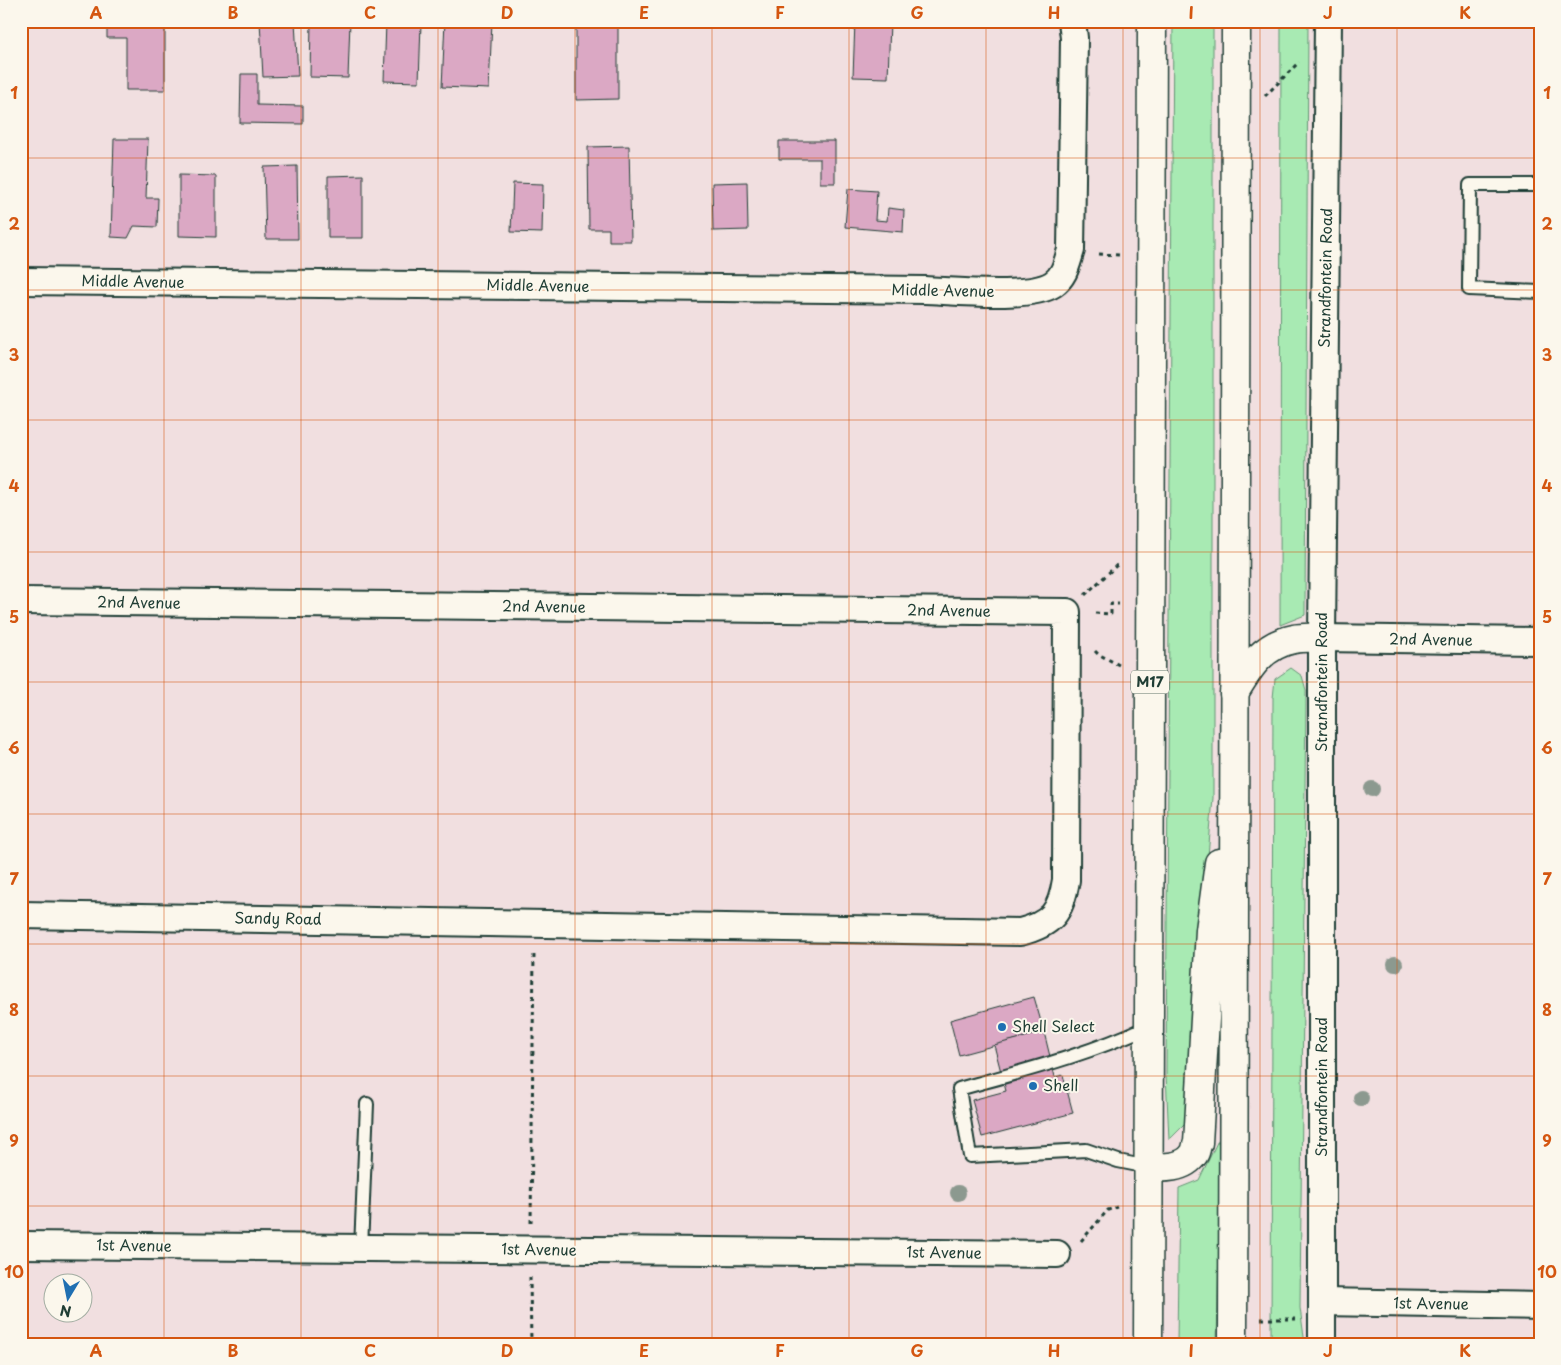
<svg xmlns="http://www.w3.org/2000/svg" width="1561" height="1365" viewBox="0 0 1561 1365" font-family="'Playpen Sans',sans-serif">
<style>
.green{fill:#a8eab3;stroke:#649474}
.building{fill:#dba8c4;stroke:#1f3d34}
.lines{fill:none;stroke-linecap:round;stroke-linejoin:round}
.lane-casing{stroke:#1f3d34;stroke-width:16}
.street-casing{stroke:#1f3d34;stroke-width:30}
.primary-casing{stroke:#1f3d34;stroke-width:31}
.path{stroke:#1f3d34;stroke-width:3;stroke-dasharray:4 4;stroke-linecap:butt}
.lane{stroke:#fbf7ec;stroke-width:12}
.street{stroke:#fbf7ec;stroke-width:26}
.primary{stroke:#fbf7ec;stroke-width:28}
.tree{fill:#8c998f}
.grid{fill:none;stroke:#d45610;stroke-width:1;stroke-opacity:0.55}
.poi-dot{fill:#1f6fb2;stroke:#fbf7ec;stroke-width:2}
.labels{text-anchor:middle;stroke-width:4;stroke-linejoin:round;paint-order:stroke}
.shield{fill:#fbf7ec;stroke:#61756b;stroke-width:1}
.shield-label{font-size:14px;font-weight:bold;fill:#1f3d34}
.street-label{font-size:15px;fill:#1f3d34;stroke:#fbf7ec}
.poi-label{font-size:15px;fill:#1f3d34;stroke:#fbf7ec;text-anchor:start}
.neatline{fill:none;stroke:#d45610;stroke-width:2}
.grid-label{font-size:16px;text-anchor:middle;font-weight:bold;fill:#d45610}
</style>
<rect width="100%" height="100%" fill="#f1dfe0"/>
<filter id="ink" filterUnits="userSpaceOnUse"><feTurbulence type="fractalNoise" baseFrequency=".02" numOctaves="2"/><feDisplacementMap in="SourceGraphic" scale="10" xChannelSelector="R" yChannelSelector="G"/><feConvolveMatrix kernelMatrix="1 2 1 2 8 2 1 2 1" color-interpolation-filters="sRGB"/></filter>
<g filter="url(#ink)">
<!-- green -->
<g class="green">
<path d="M1173,21H1213V798L1185,1124L1169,1140L1166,1074Z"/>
<path d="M1281,21H1308L1305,615L1280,625Z"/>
<path d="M1291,668L1302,676L1306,690L1300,1308L1305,1344H1271L1273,698L1275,679Z"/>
<path d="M1221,1134L1217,1344H1177L1179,1188L1199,1180Z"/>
</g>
<!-- building -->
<g class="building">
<path d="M107,21H165V90H126V38H107Z"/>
<path d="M260,21H295L298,76L263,77Z"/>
<path d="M311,21H350L348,78L310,77Z"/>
<path d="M445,21H492L489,89L442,87Z"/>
<path d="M576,21H618V99L576,100Z"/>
<path d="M855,21H890L888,78L853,77Z"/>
<path d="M386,22L421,23L419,82L384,81Z"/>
<path d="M241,74H257V105L303,106V124L240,123Z"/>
<path d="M114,139H148L146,198H158L157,227L134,226L128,238L111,237Z"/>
<path d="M779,141H835V183H820V159H779Z"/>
<path d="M629,146L631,241H609V229H589L588,147Z"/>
<path d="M297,166L298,239H266L264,167Z"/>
<path d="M179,175L216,176V237L179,236Z"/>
<path d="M363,175V238H328V176Z"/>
<path d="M747,182L748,230L713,231L712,183Z"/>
<path d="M513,183L543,184L542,233L511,232Z"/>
<path d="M848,189L877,191L875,220L887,221L888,208L904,210L903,232L845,227Z"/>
<path d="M1034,997L1044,1032L959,1055L950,1020Z"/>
<path d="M1044,1032L1055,1077L1063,1075L1073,1113L982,1137L972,1100L1006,1091L994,1045Z"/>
</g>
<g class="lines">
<defs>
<g id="lane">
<path d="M1540,185H1470L1469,289L1540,292"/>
<path d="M1148,1167L1118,1161L1086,1150L970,1156L959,1089C1023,1071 1088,1055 1149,1026"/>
<path d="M361,1248L367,1104"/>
</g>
<g id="street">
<path d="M21,281L925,290C954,291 1030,299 1053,284C1065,276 1067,262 1071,250L1074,38L1072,21"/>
<path d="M21,601L1067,612L1066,880C1061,912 1052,924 1020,932L21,915"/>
<path d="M1322,638L1540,641"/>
<path d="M21,1245L1057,1254"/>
<path d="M1322,1302L1540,1306"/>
<path d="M1322,1344V638L1328,21"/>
</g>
<g id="primary">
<path d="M1234,693C1249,668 1262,645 1294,639C1303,637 1313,638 1322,638"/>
<path d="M1148,1167C1163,1168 1184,1169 1194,1154C1196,1152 1196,1146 1198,1143L1210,930L1219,863"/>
<path d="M1148,1344L1152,21"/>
<path d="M1233,1344L1236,21"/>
</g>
</defs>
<!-- lane casing -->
<use href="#lane" class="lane-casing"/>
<!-- street casing -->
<use href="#street" class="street-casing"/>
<!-- primary casing -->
<use href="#primary" class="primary-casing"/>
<!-- path -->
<g class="path">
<path d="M1265,96L1299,62"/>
<path d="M1099,254L1119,255"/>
<path d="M1085,595L1119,563"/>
<path d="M1095,613L1111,614V604H1119"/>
<path d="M1095,651L1098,654L1119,665"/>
<path d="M531,1223L534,952"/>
<path d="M1081,1241L1108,1210L1117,1207"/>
<path d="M530,1277L531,1344"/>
<path d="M1261,1319H1296"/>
</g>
<!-- lane -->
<use href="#lane" class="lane"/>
<!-- street -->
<use href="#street" class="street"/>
<!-- primary -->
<use href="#primary" class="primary"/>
</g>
<!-- trees -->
<g class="tree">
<circle cx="1372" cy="789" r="8"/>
<circle cx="1395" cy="964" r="8"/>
<circle cx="1361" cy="1098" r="8"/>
<circle cx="958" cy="1193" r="8"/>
</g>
</g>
<!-- grid -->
<path class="grid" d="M164,21V1344M301,21V1344M438,21V1344M575,21V1344M712,21V1344M849,21V1344M986,21V1344M1123,21V1344M1260,21V1344M1397,21V1344M21,158H1540M21,290H1540M21,420H1540M21,552H1540M21,682H1540M21,814H1540M21,944H1540M21,1076H1540M21,1206H1540"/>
<!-- markers -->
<g class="poi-dot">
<circle cx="1002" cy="1027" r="5"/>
<circle cx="1033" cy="1086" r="5"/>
</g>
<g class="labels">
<!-- shield labels -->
<rect class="shield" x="1131" y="670.5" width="38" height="23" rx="4"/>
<g class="shield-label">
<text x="1150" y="687">M17</text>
</g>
<!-- street labels -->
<g class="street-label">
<text transform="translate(1326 278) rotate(-89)" y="5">Strandfontein Road</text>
<text transform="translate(133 282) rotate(1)" y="5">Middle Avenue</text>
<text transform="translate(538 286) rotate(1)" y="5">Middle Avenue</text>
<text transform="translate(943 291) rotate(1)" y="5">Middle Avenue</text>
<text transform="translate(139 603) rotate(1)" y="5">2nd Avenue</text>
<text transform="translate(544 607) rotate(1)" y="5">2nd Avenue</text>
<text transform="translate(949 611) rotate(1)" y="5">2nd Avenue</text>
<text transform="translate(1431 640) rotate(1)" y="5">2nd Avenue</text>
<text transform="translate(1322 682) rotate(-90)" y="5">Strandfontein Road</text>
<text transform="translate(278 919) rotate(1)" y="5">Sandy Road</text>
<text transform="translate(1322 1087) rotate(-90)" y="5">Strandfontein Road</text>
<text transform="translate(134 1246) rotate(1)" y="5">1st Avenue</text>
<text transform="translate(539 1250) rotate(1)" y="5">1st Avenue</text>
<text transform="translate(944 1253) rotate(1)" y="5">1st Avenue</text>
<text transform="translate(1431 1304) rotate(1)" y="5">1st Avenue</text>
</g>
<!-- poi labels -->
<g class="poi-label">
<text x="1012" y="1032">Shell Select</text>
<text x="1043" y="1091">Shell</text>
</g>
</g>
<!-- margin -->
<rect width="1561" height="1365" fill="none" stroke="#fbf7ec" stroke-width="55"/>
<!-- north arrow -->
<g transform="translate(68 1298) rotate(190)"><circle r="24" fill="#fbf7ec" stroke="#a3ada2"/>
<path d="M0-4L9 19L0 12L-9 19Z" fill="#1f6fb2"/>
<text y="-8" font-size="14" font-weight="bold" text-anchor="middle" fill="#1f3d34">N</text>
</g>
<rect x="28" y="28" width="1506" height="1310" class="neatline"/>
<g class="grid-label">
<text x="96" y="19">A</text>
<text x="233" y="19">B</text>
<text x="370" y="19">C</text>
<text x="507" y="19">D</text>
<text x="644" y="19">E</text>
<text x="780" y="19">F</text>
<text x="917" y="19">G</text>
<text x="1054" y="19">H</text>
<text x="1191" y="19">I</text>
<text x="1328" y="19">J</text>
<text x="1465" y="19">K</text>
<text x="14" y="99">1</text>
<text x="1547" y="99">1</text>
<text x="14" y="230">2</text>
<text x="1547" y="230">2</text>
<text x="14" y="361">3</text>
<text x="1547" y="361">3</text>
<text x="14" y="492">4</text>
<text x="1547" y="492">4</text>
<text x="14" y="623">5</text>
<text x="1547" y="623">5</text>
<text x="14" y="754">6</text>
<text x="1547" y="754">6</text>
<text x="14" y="885">7</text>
<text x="1547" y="885">7</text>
<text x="14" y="1016">8</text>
<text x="1547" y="1016">8</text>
<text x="14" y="1147">9</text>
<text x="1547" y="1147">9</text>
<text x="14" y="1278">10</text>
<text x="1547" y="1278">10</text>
<text x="96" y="1357">A</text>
<text x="233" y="1357">B</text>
<text x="370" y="1357">C</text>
<text x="507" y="1357">D</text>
<text x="644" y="1357">E</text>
<text x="780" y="1357">F</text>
<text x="917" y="1357">G</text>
<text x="1054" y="1357">H</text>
<text x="1191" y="1357">I</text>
<text x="1328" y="1357">J</text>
<text x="1465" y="1357">K</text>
</g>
</svg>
